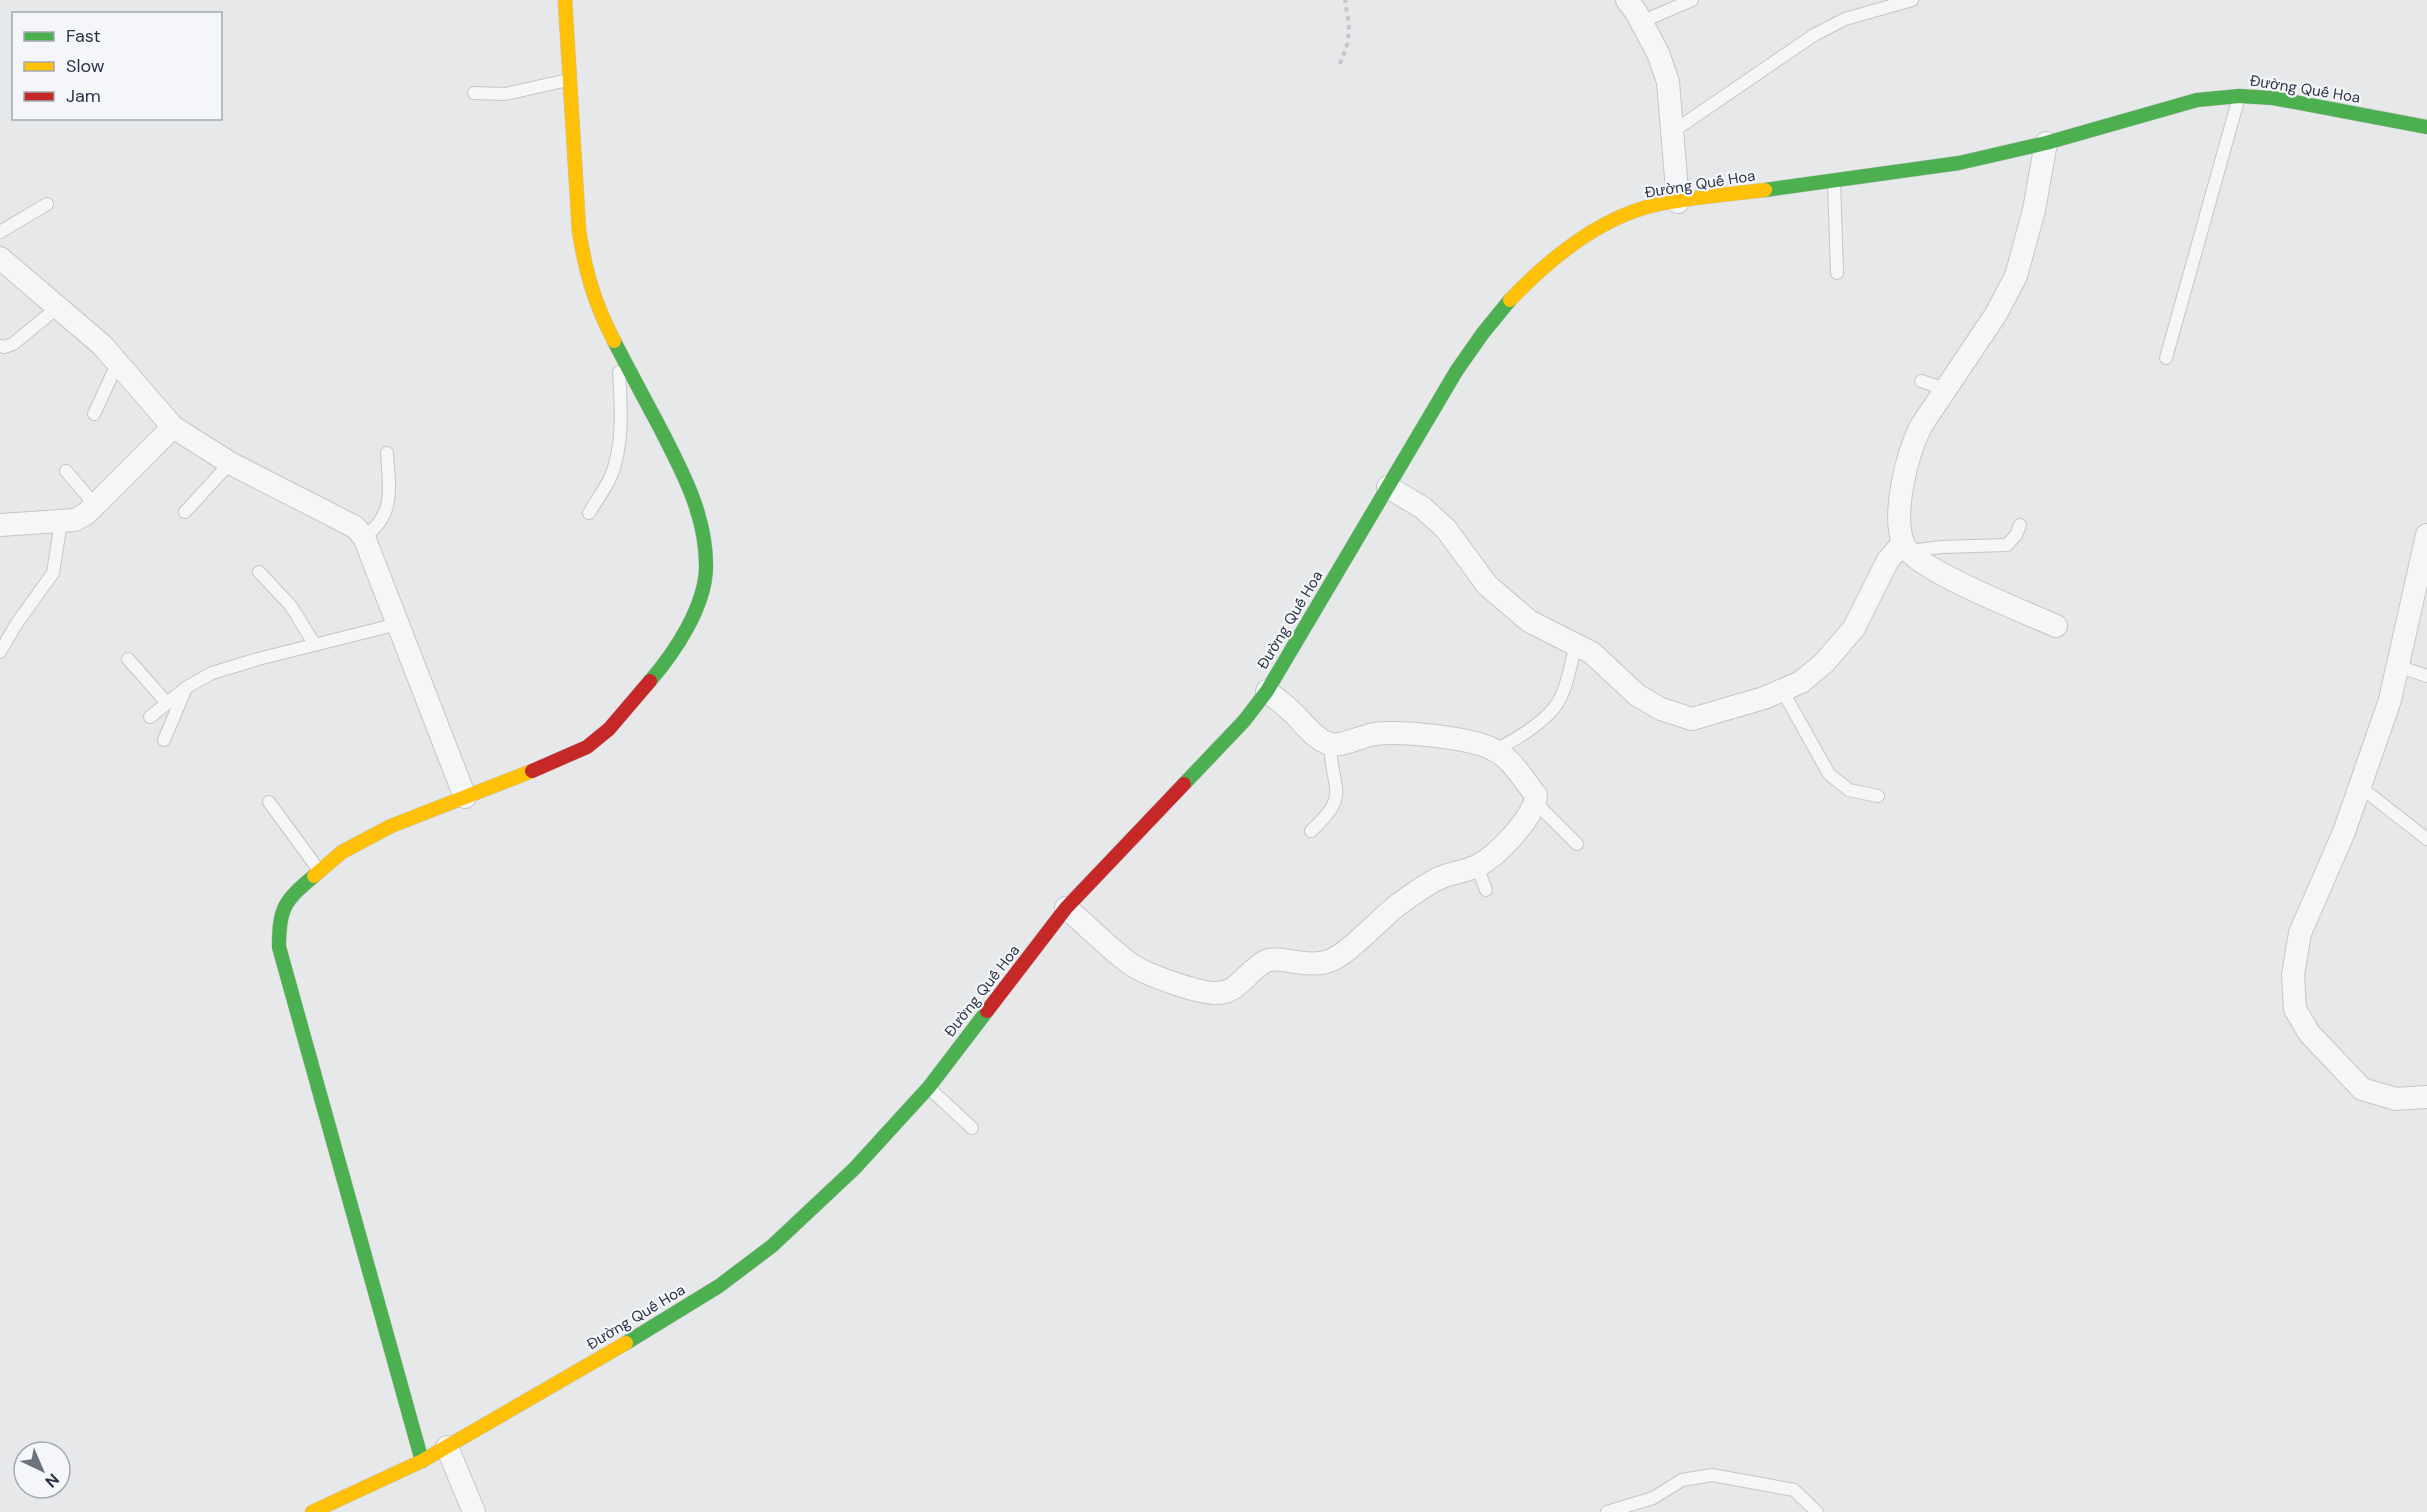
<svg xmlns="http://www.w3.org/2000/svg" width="2427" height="1512" viewBox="0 0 2427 1512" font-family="'DM Sans',sans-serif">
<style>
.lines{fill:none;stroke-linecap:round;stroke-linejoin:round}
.lane-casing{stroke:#c4c6c8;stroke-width:14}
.street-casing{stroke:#c4c6c8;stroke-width:24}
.fast-casing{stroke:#c4c6c8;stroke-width:15}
.slow-casing{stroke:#c4c6c8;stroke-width:15}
.jam-casing{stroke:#c4c6c8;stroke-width:15}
.path{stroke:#c5c6ca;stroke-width:4;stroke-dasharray:4.5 4.5;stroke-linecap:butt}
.lane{stroke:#f5f6f7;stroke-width:12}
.street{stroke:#f5f6f7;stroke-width:22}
.fast{stroke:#4caf50;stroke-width:14}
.slow{stroke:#ffc107;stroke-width:14}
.jam{stroke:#c62828;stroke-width:14}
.labels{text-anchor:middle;stroke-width:4.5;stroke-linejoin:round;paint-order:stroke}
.street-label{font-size:15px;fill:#2b3445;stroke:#f4f6f9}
</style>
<rect width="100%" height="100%" fill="#e6e8ea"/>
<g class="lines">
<defs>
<g id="lane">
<path d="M1641,22L1692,0"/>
<path d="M474,93L505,94L568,80"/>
<path d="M1672,132L1814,35L1845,19L1912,0"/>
<path d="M1834,181L1837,273"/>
<path d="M0,232L47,204"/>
<path d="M0,346L4,347L13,344L58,307"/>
<path d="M2166,358L2239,97"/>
<path d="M1921,381L1945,389"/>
<path d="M94,414L117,364"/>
<path d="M66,471L95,505"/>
<path d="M185,512L230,463"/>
<path d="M589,513C596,501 606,488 611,476C624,444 621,405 619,372"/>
<path d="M364,537C396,514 389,488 387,453"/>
<path d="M1910,551L1941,547L2007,545L2016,535L2020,525"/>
<path d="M259,572L291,606L315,645"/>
<path d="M0,652L17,623L53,573L61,522"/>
<path d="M128,659L166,702"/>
<path d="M2398,666L2427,676"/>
<path d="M1782,690L1829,774L1849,790L1878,796"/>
<path d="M150,717L187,687L212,673L258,659L398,624"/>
<path d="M164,740L186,688"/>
<path d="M1496,750C1516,739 1539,726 1554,708C1567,692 1570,665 1576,645"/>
<path d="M2359,786L2427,839"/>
<path d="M269,802L318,869"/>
<path d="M1536,803L1577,844"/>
<path d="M1311,831C1351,794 1332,792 1330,745"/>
<path d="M1477,866L1486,890"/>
<path d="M929,1088L972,1128"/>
<path d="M1607,1512L1653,1498L1682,1480L1712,1475L1794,1490L1817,1512"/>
</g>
<g id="street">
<path d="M1627,0L1636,12L1658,53L1668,82L1678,202"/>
<path d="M2046,143L2034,210L2016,276L1996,314L1921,426C1907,454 1892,512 1903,543C1912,569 2028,613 2056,626"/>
<path d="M0,258L102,345L173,427L230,463L355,527L364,537L465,797"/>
<path d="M1388,487L1423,508L1446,529L1487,585L1529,621L1592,653L1637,695L1661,709L1692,719L1764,698L1801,682L1824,663L1854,628L1888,560L1903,543"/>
<path d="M0,525L75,520L87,513L173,427"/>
<path d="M2427,535L2390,700L2344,832L2300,933L2293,975L2295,1009L2309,1033L2362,1089L2396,1099L2427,1097"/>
<path d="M1066,908C1088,926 1109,949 1132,965C1147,975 1195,992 1214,993C1238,995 1246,971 1266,961C1279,955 1308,969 1329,961C1350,953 1379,919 1399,904C1412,895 1427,883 1442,877C1453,873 1466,871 1477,866C1495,858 1536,816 1536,795C1524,781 1513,760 1496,751C1473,737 1401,731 1374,734C1363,736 1340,747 1330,744C1314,739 1304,723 1292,712C1284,704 1275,698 1267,691"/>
<path d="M447,1447L474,1512"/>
</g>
<g id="fast">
<path d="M1765,190L1959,163L2046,143L2197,100L2239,96L2273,98L2427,127"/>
<path d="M614,341C629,370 644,398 659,426C682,471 707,516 706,568C705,607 675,652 650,681"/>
<path d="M1184,784L1244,721L1267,691L1457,370L1483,333L1510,300"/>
<path d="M314,876C284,901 279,908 279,947L422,1461"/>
<path d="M626,1343L719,1286L772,1246L854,1169L929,1087L987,1011"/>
</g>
<g id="slow">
<path d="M565,0L579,231C586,274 594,302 614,341"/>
<path d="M1510,300C1550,258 1601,216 1659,204C1694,197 1730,194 1765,190"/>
<path d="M314,876L342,852L391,826L532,771"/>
<path d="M312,1512L422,1461L626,1343"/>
</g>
<g id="jam">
<path d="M532,771L587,747L609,729L650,681"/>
<path d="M987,1011L1066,908L1184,784"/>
</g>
</defs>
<!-- lane casing -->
<use href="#lane" class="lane-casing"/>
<!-- street casing -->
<use href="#street" class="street-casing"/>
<!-- fast casing -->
<use href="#fast" class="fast-casing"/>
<!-- slow casing -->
<use href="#slow" class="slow-casing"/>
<!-- jam casing -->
<use href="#jam" class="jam-casing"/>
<!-- path -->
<path class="path" d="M1340,64L1348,42L1349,24L1345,0"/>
<!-- lane -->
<use href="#lane" class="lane"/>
<!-- street -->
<use href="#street" class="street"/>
<!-- fast -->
<use href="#fast" class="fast"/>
<!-- slow -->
<use href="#slow" class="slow"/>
<!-- jam -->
<use href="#jam" class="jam"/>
</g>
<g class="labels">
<!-- street labels -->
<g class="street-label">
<text transform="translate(2305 89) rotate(9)" y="5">Đường Quế Hoa</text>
<text transform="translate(1700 184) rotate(-9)" y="5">Đường Quế Hoa</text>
<text transform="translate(1290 620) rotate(-59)" y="5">Đường Quế Hoa</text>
<text transform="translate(982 991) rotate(-52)" y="5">Đường Quế Hoa</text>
<text transform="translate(636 1317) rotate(-31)" y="5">Đường Quế Hoa</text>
</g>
</g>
<!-- legend -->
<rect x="12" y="12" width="210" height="108" fill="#f4f6f9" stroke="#a4a8b1" stroke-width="1.5"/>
<rect x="24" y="32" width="30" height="9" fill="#4caf50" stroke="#a4a8b1" stroke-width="1.5"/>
<text x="66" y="42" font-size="18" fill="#2b3445">Fast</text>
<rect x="24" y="62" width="30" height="9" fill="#ffc107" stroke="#a4a8b1" stroke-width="1.5"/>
<text x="66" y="72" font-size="18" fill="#2b3445">Slow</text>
<rect x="24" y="92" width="30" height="9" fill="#c62828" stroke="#a4a8b1" stroke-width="1.5"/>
<text x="66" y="102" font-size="18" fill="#2b3445">Jam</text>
<!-- north arrow -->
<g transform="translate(42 1470) rotate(136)"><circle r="28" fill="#f4f6f9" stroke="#a4a8b1" stroke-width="1.5"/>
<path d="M0-4.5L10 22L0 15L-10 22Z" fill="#6c737f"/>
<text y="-9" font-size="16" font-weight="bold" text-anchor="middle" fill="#2b3445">N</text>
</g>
</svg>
